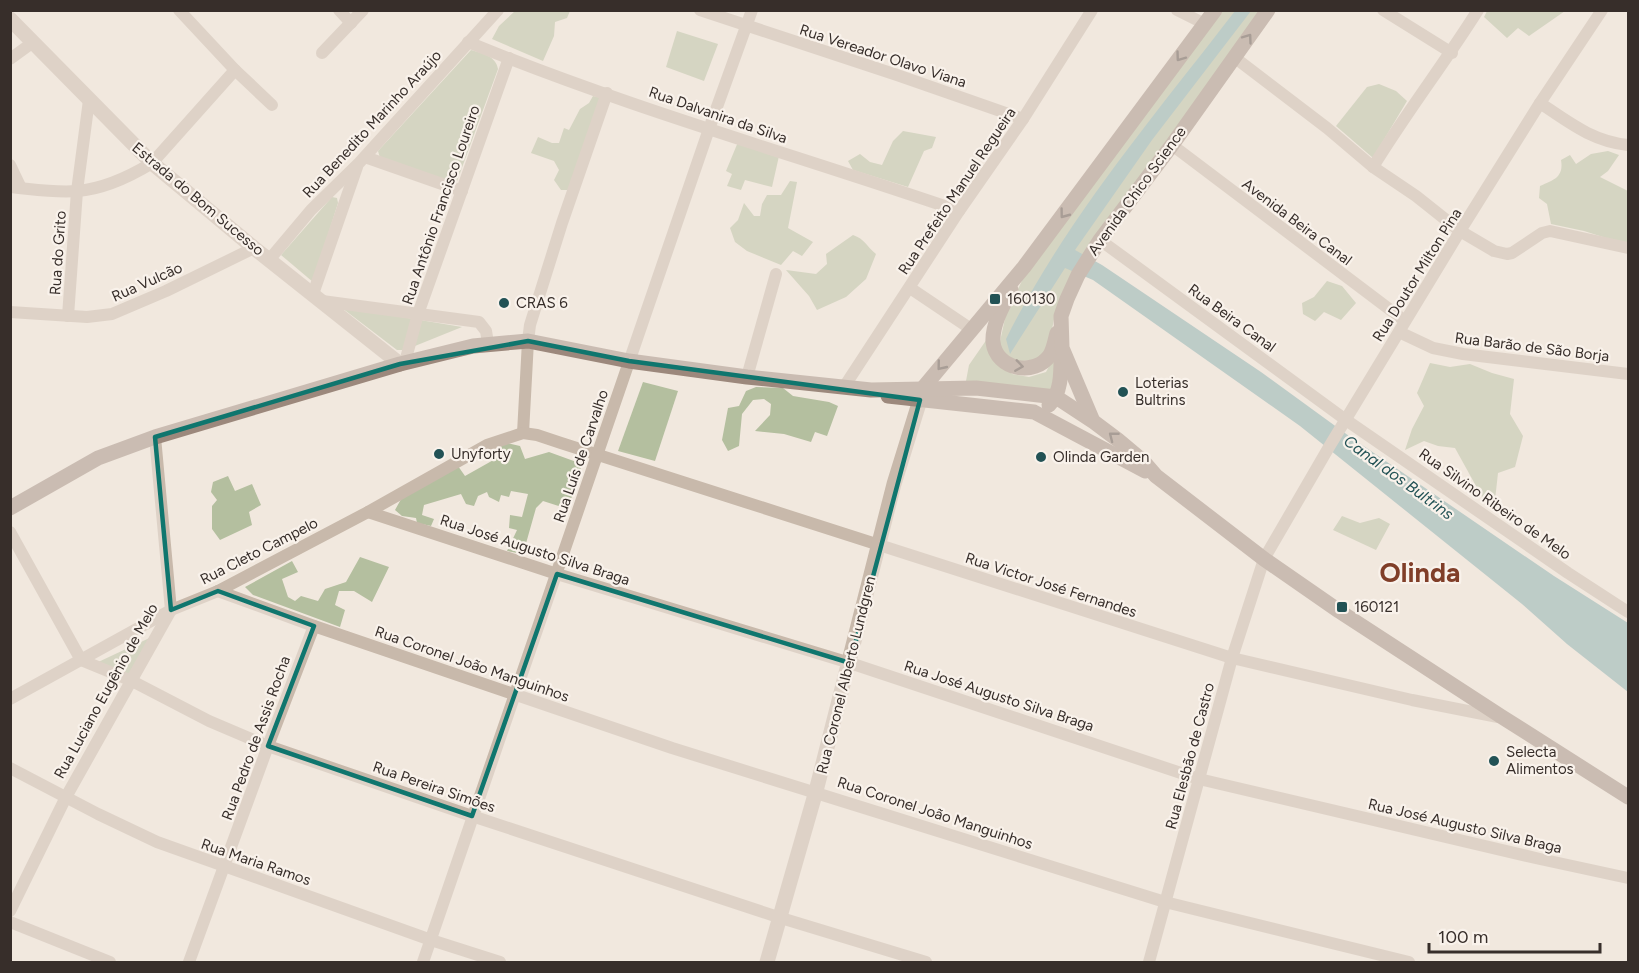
<svg xmlns="http://www.w3.org/2000/svg" width="1639" height="973" viewBox="0 0 1639 973" font-family="Figtree,sans-serif">
<style>
.green{fill:#b4bf9f}
.water{fill:#7faaac}
.lines{fill:none;stroke-linecap:round;stroke-linejoin:round}
.minor{stroke:#c8b9ab;stroke-width:12}
.tertiary{stroke:#c8b9ab;stroke-width:15}
.secondary{stroke:#9c887c;stroke-width:15}
.oneway{stroke:#50443e}
.marked{fill:none;stroke:#0f766e;stroke-width:4.5;stroke-linejoin:round}
.poi-dot{fill:#225255;stroke:#f9f2eb;stroke-width:2}
.labels{text-anchor:middle;stroke-width:4.5;stroke-linejoin:round;paint-order:stroke}
.street-label{font-size:15px;fill:#372e2a;stroke:#f9f2eb}
.poi-label{font-size:15px;fill:#372e2a;stroke:#f9f2eb;text-anchor:start}
.water-label{font-size:16px;font-style:italic;fill:#225255;stroke:#f9f2eb}
.town-label{font-size:27px;font-weight:bold;fill:#803e28;stroke:#f9f2eb}
</style>
<rect width="100%" height="100%" fill="#f1e8de"/>
<!-- green -->
<g class="green">
<path d="M515,11H570L567,18L555,22L554,36L543,61L492,39L499,26Z"/>
<path d="M1220,11H1262L1055,314L1048,350L1038,359L1013,362L999,346L1006,314L1029,266Z"/>
<path d="M1487,11V10L1565,11L1529,36L1518,28L1507,38L1484,17Z"/>
<path d="M677,31L718,44L704,81L666,67Z"/>
<path d="M471,50C482,53 496,56 498,69L456,184L380,158L378,151Z"/>
<path d="M1379,84L1396,91L1407,101L1373,158L1336,126L1367,87Z"/>
<path d="M593,96L602,98L568,190H561L554,180L559,170L554,161L531,153L538,137L552,143H559L564,128L569,130L580,109L589,103Z"/>
<path d="M903,131L936,137L932,148L924,151L908,187L853,170L848,161L860,154L870,162L882,165L893,141Z"/>
<path d="M738,142L779,156L772,187L745,180L741,190L727,186L732,174L726,171Z"/>
<path d="M1608,151L1619,155L1608,171L1600,177L1628,191V245L1584,231L1551,224L1547,204L1539,198L1540,186C1554,180 1564,177 1561,160L1570,155L1576,164L1591,154Z"/>
<path d="M790,181L797,182L788,228L813,242L802,256L793,251L781,265L747,251L735,242L730,228L738,220L744,203L754,216H760L762,204L767,195H781Z"/>
<path d="M332,197L337,198L338,203L313,282L281,255Z"/>
<path d="M853,235C865,239 866,246 876,254L866,279L846,297L817,310L809,296L786,270L816,274L827,264L826,254Z"/>
<path d="M1327,281L1342,286L1356,303L1341,320L1324,312L1315,321L1303,314L1302,303L1314,297Z"/>
<path d="M342,308H348L462,327L405,350H397Z"/>
<path d="M987,339L1012,374L1029,377L1046,372L1057,351L1054,391L966,381L969,365Z"/>
<path d="M1430,363L1450,367L1470,364L1492,373L1514,379L1510,414L1523,436L1515,467L1498,473L1495,500L1486,504L1455,448L1438,446L1424,441L1405,450L1412,429L1424,406L1417,393Z"/>
<path d="M643,382L678,391L655,461L618,451Z"/>
<path d="M756,387L783,388L793,396L829,402L838,406L827,436L815,432L811,442L784,434L755,431L770,415L771,404L764,399L753,400L742,414L739,446L728,451L722,440L728,408L739,406L746,391Z"/>
<path d="M499,441L520,446L525,459L549,452L582,464L568,509L543,501L536,508L523,554L507,551L517,530L509,528L510,515L522,517L528,494L511,491L509,497L501,495L499,502L489,497L487,492L478,496L474,506L466,504L461,494L424,505L422,515L434,519L431,526L417,523L416,518L402,516L395,510L405,492L458,466L465,476L497,458Z"/>
<path d="M228,476L235,491L252,484L261,505L249,512L252,525L220,540L212,529V506L217,500L211,492L213,482Z"/>
<path d="M1342,516L1360,523L1379,518L1390,524L1376,550L1333,530Z"/>
<path d="M360,557L389,567L372,602L354,591H339L335,605L345,610L340,627L253,595L245,587L292,561L298,572L282,579L288,597L295,601L301,596L318,601L325,589L346,582Z"/>
<path d="M158,634L127,680L94,664Z"/>
</g>
<!-- water -->
<path class="water" d="M1235,11H1251L1152,140L1075,250L1102,265L1261,372L1349,436L1554,576L1628,623V692L1567,644L1522,604L1300,426L1093,280L1065,268L1010,354L1006,339C1065,220 1155,115 1235,11Z"/>
<g class="lines">
<!-- minor -->
<g class="minor">
<path d="M179,10L235,70L272,105"/>
<path d="M339,10L351,23"/>
<path d="M700,10L897,75L1023,119"/>
<path d="M1177,10L1205,24"/>
<path d="M1383,10L1452,53"/>
<path d="M468,42C628,108 796,155 959,211"/>
<path d="M322,53L363,10"/>
<path d="M1234,57L1327,128L1373,167L1416,196L1460,231L1494,251L1507,254L1512,253L1542,233L1550,231L1628,248"/>
<path d="M10,59L32,43"/>
<path d="M1540,103C1570,123 1592,141 1628,145"/>
<path d="M1172,145L1405,321"/>
<path d="M365,157L462,191"/>
<path d="M10,165L21,188"/>
<path d="M1373,167C1406,113 1444,64 1478,10"/>
<path d="M10,187C32,189 55,193 77,191C103,189 129,177 152,163L235,70"/>
<path d="M1100,240L1346,420L1568,573L1628,612"/>
<path d="M269,260L311,210L359,163L498,10"/>
<path d="M910,288L971,329"/>
<path d="M313,294L357,167"/>
<path d="M322,301L479,322L486,331L488,343"/>
<path d="M10,312L87,317L112,314L166,291L254,248"/>
<path d="M68,316L77,191L89,100"/>
<path d="M1399,332L1433,348L1463,354L1628,374"/>
<path d="M405,362L418,314L509,58"/>
<path d="M747,377L776,274"/>
<path d="M844,387L959,211L1023,119L1092,10"/>
<path d="M523,433L528,341L530,325L562,223L607,93"/>
<path d="M368,512L557,574L850,663L1199,779L1540,859L1628,878"/>
<path d="M10,532L81,660L132,681L209,721L268,746L472,816L781,918L926,962"/>
<path d="M218,591L314,626L672,748L1165,902L1409,962"/>
<path d="M10,699L171,610L218,591L368,512L487,445L523,433L537,435L561,443L1232,658L1412,700L1498,717"/>
<path d="M10,768L98,814L157,842L431,940L500,962"/>
<path d="M10,911L66,797L171,610L155,437"/>
<path d="M10,922L110,962"/>
<path d="M189,962L268,746L314,626"/>
<path d="M423,962L709,129L752,10"/>
<path d="M1149,962L1232,658L1264,559L1329,447L1460,231L1540,103L1602,10"/>
</g>
<!-- tertiary -->
<g class="tertiary">
<path d="M10,19L152,163L254,248L400,364"/>
<path d="M767,962L816,791L894,484L920,400"/>
</g>
<!-- secondary -->
<g class="secondary">
<path d="M1011,290C1003,305 992,325 993,342C996,370 1035,377 1050,355C1054,348 1055,340 1057,333"/>
<path d="M888,396L1034,412L1145,471"/>
<path d="M920,400L923,388L1024,267L1215,10"/>
<path d="M1049,405C1062,393 1061,370 1061,354"/>
<path d="M1092,419L1062,348L1061,316L1067,299L1078,275L1100,240L1172,145L1268,10"/>
<path d="M10,508L98,458L155,437L400,364L473,346L528,341L629,361L747,377L871,390L976,388L1056,397L1094,422L1118,440L1143,461L1156,476L1264,559L1339,611L1502,717L1628,797"/>
</g>
</g>
<!-- one-way arrows -->
<defs><path id="oneway-chevron" d="M-2-3.5L2.5 0L-2 3.5" fill="none" stroke-width="1.6" stroke-linecap="round" stroke-linejoin="round" transform="scale(1.5)"/></defs>
<g class="oneway">
<use href="#oneway-chevron" transform="translate(1248 38) rotate(-54)"/>
<use href="#oneway-chevron" transform="translate(1180 57) rotate(126)"/>
<use href="#oneway-chevron" transform="translate(1064 214) rotate(127)"/>
<use href="#oneway-chevron" transform="translate(941 366) rotate(129)"/>
<use href="#oneway-chevron" transform="translate(1019 366) rotate(8)"/>
<use href="#oneway-chevron" transform="translate(1113 436) rotate(-142)"/>
</g>
<!-- marked area -->
<path d="M0 0H1639V973H0ZM528,341L629,361L920,400L850,663L557,574L472,816L268,746L314,626L218,591L171,610L155,437L400,364Z" fill="#f1e8de" fill-opacity=".55" fill-rule="evenodd"/>
<path class="marked" d="M528,341L629,361L920,400L850,663L557,574L472,816L268,746L314,626L218,591L171,610L155,437L400,364Z"/>
<!-- markers -->
<g class="poi-dot">
<rect x="989" y="293" width="12" height="12" rx="3"/>
<circle cx="504" cy="303" r="6"/>
<circle cx="1123" cy="392" r="6"/>
<circle cx="439" cy="454" r="6"/>
<circle cx="1041" cy="457" r="6"/>
<rect x="1336" y="601" width="12" height="12" rx="3"/>
<circle cx="1494" cy="761" r="6"/>
</g>
<g class="labels">
<!-- street labels -->
<g class="street-label">
<text transform="translate(883 56) rotate(18)" y="5">Rua Vereador Olavo Viana</text>
<text transform="translate(718 115) rotate(19)" y="5">Rua Dalvanira da Silva</text>
<text transform="translate(372 124) rotate(-47)" y="5">Rua Benedito Marinho Araújo</text>
<text transform="translate(957 191) rotate(-56)" y="5">Rua Prefeito Manuel Regueira</text>
<text transform="translate(1137 191) rotate(-54)" y="5">Avenida Chico Science</text>
<text transform="translate(198 199) rotate(40)" y="5">Estrada do Bom Sucesso</text>
<text transform="translate(441 205) rotate(-71)" y="5">Rua Antônio Francisco Loureiro</text>
<text transform="translate(1297 222) rotate(37)" y="5">Avenida Beira Canal</text>
<text transform="translate(58 253) rotate(-86)" y="5">Rua do Grito</text>
<text transform="translate(1417 275) rotate(-58)" y="5">Rua Doutor Milton Pina</text>
<text transform="translate(147 282) rotate(-24)" y="5">Rua Vulcão</text>
<text transform="translate(1232 318) rotate(36)" y="5">Rua Beira Canal</text>
<text transform="translate(1532 347) rotate(7)" y="5">Rua Barão de São Borja</text>
<text transform="translate(581 456) rotate(-71)" y="5">Rua Luís de Carvalho</text>
<text transform="translate(1495 504) rotate(35)" y="5">Rua Silvino Ribeiro de Melo</text>
<text transform="translate(535 550) rotate(18)" y="5">Rua José Augusto Silva Braga</text>
<text transform="translate(259 551) rotate(-27)" y="5">Rua Cleto Campelo</text>
<text transform="translate(1051 585) rotate(18)" y="5">Rua Victor José Fernandes</text>
<text transform="translate(472 664) rotate(19)" y="5">Rua Coronel João Manguinhos</text>
<text transform="translate(846 675) rotate(-76)" y="5">Rua Coronel Alberto Lundgren</text>
<text transform="translate(106 691) rotate(-61)" y="5">Rua Luciano Eugênio de Melo</text>
<text transform="translate(999 696) rotate(18)" y="5">Rua José Augusto Silva Braga</text>
<text transform="translate(256 738) rotate(-70)" y="5">Rua Pedro de Assis Rocha</text>
<text transform="translate(1190 756) rotate(-75)" y="5">Rua Elesbão de Castro</text>
<text transform="translate(434 787) rotate(19)" y="5">Rua Pereira Simões</text>
<text transform="translate(935 813) rotate(18)" y="5">Rua Coronel João Manguinhos</text>
<text transform="translate(1465 826) rotate(13)" y="5">Rua José Augusto Silva Braga</text>
<text transform="translate(256 862) rotate(19)" y="5">Rua Maria Ramos</text>
</g>
<!-- poi labels -->
<g class="poi-label">
<text x="1007" y="304">160130</text>
<text x="516" y="308">CRAS 6</text>
<text x="1135" y="388">Loterias<tspan x="1135" dy="17">Bultrins</tspan></text>
<text x="451" y="459">Unyforty</text>
<text x="1053" y="462">Olinda Garden</text>
<text x="1354" y="612">160121</text>
<text x="1506" y="757">Selecta<tspan x="1506" dy="17">Alimentos</tspan></text>
</g>
<!-- water labels -->
<g class="water-label">
<text transform="translate(1399 477) rotate(36)" y="6">Canal dos Bultrins</text>
</g>
<!-- town labels -->
<g class="town-label">
<text x="1420" y="582">Olinda</text>
</g>
</g>
<!-- border -->
<rect width="1639" height="973" fill="none" stroke="#372e2a" stroke-width="24"/>
<!-- scale -->
<path d="M1429 943v9h171v-9" fill="none" stroke="#372e2a" stroke-width="3"/>
<text x="1438" y="943" font-size="18" fill="#372e2a" stroke="#f9f2eb" stroke-width="4.5" paint-order="stroke">100 m</text>
</svg>
